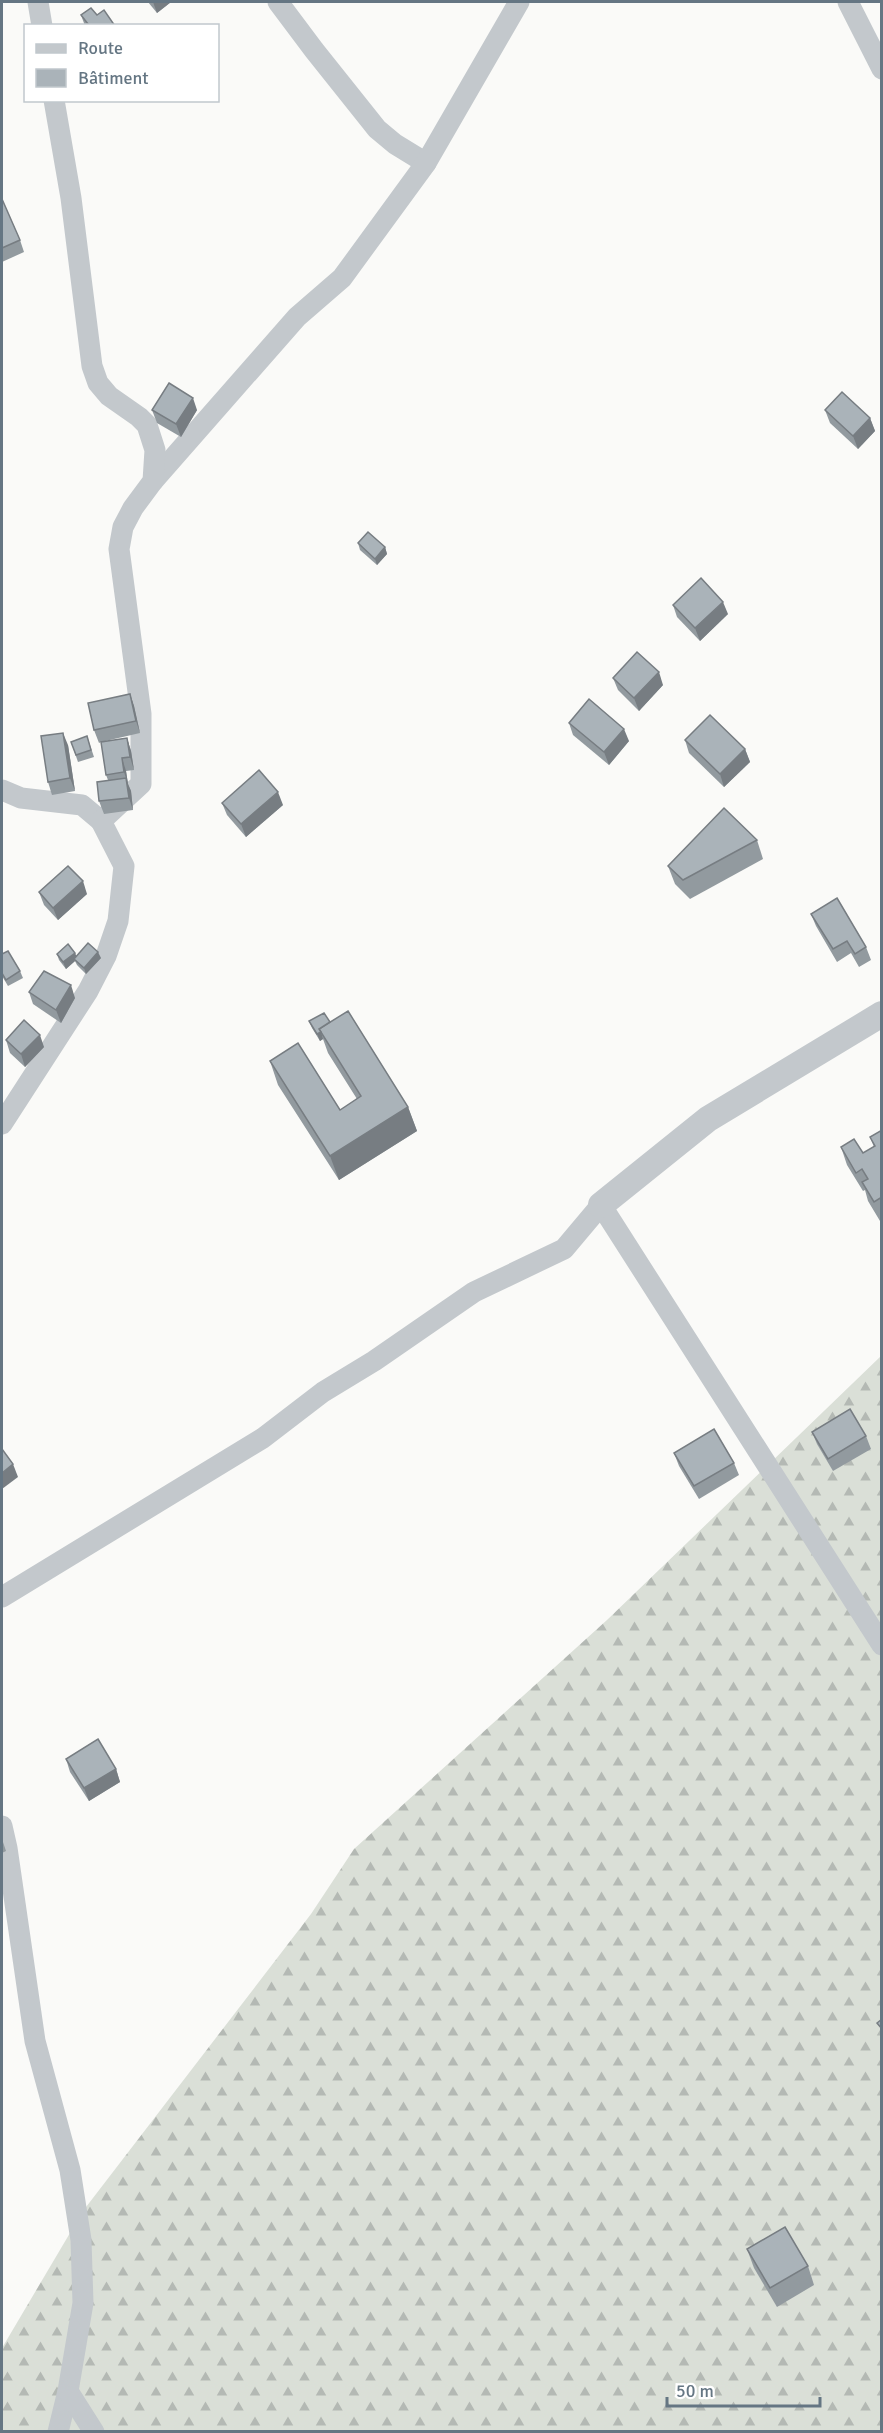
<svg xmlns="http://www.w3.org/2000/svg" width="883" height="2433" viewBox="0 0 883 2433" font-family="Signika,sans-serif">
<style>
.forest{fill:url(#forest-firs)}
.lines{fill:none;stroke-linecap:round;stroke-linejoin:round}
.minor{stroke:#c3c8cc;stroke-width:21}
.tertiary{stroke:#c3c8cc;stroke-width:26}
.wall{fill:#929a9f}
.shaded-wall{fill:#777d82}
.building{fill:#aab3b9;stroke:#777d82;stroke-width:1.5}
</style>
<defs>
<pattern id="forest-firs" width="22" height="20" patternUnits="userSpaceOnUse" patternTransform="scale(1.5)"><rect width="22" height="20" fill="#dadfd7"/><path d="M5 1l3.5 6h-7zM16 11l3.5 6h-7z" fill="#b4b9b4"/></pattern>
</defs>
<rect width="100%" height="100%" fill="#fafaf8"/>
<!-- forest -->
<path class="forest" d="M881,1356V2431L2,2432V2348L83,2211L311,1914L354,1849L607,1620Z"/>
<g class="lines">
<!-- minor -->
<g class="minor">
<path d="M38,2L42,26"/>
<path d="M278,2L314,50L377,129L395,144L426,163"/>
<path d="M848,2L882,69"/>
<path d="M153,481L297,317L342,278L426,163L519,2"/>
<path d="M2,790L21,798L82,805L101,821"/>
<path d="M2,1124L88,991L106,956L118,921L124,866L101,821L141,784V714L119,549L123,527L133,508L153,481L155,450L147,425L139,417L109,396L98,383L92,366L71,198L54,100"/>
<path d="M2,1597L263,1438L323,1392L374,1361L474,1292L564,1249L601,1205L882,1645"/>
<path d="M2,1826L7,1848L35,2041L70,2170L81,2240L83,2303L68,2391L58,2432"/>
<path d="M68,2391L94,2432"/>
</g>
<!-- tertiary -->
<path class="tertiary" d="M601,1205L708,1119L882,1014"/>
</g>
<!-- wall -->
<g class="wall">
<path d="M148,2H171L157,13Z"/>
<path d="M81,15H97L115,26H85Z"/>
<path d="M2,199L20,240L24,252L2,262Z"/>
<path d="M152,410H197L181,437L157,423Z"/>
<path d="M825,410L870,418L875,431L858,449L830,423Z"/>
<path d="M358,543L385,547L387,554L377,565L360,550Z"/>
<path d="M673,605L728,614L700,641L677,617Z"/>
<path d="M613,678L663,685L639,711L618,690Z"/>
<path d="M130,694L134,706L140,733L101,742L127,738L131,751L134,770L126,771L128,784L131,791L133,810L104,814L99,801L108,780L106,775L101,742L99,743L94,730Z"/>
<path d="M569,723L629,741L609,765L573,735Z"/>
<path d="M87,736L94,757L78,762L71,742Z"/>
<path d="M685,740L745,749L750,762L724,787L689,753Z"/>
<path d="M68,745L75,791L52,795L48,782Z"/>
<path d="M222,803L283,805L246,837L227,815Z"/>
<path d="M757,840L763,859L690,899L675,884L668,866Z"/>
<path d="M39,892L87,894L58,920L44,905Z"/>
<path d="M811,914L866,947L871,960L859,967L851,953L837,962L816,926Z"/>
<path d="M2,954L20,971L23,978L8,986L2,976Z"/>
<path d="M57,954L77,957L101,958L86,974L77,965L75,961L66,969L59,960Z"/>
<path d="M29,992L75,998L61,1023L33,1004Z"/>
<path d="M309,1021L330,1022L408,1107L417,1131L339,1180L278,1085L270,1061L340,1110L357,1099L328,1053L323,1039L320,1041L312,1028Z"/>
<path d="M6,1040L44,1047L25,1067L10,1053Z"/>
<path d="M882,1130V1220L880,1221L868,1201L865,1190L863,1191L847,1165L841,1147L863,1153L874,1147L870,1137Z"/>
<path d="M812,1432L866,1436L871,1449L833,1471L817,1444Z"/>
<path d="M674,1453L734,1463L739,1475L699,1499L679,1466Z"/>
<path d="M66,1759L116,1769L120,1782L89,1801L70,1772Z"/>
<path d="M2,1839L6,1851L2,1853Z"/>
<path d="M747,2249L808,2266L814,2285L777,2307L754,2268Z"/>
</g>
<!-- shaded-wall -->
<g class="shaded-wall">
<path d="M153,2H171L157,13Z"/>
<path d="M193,398L197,410L181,437L176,424Z"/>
<path d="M870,418L875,431L858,449L853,436Z"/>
<path d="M385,547L387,554L377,565L375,559Z"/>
<path d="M723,602L728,614L700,641L695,628Z"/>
<path d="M659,672L663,685L639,711L634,698Z"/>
<path d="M130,694L134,706L140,733L136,721Z"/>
<path d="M624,729L629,741L609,765L604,752Z"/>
<path d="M63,733L68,745L75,791L70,778Z"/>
<path d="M127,738L131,751L134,770L130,757Z"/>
<path d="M745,749L750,762L724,787L720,774Z"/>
<path d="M122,758L126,771L128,784L131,791L133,810L129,798L126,778L124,772Z"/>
<path d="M278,792L283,805L246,837L241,824Z"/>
<path d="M83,881L87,894L58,920L53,908Z"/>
<path d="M98,952L101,958L86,974L84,968Z"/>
<path d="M75,953L78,959H74L75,961L66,969L63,962Z"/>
<path d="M71,985L75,998L61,1023L56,1010Z"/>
<path d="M321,1032L323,1039L320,1041L317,1034Z"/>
<path d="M40,1035L44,1047L25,1067L21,1054Z"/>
<path d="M408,1107L417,1131L339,1180L330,1156Z"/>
<path d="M13,1464L18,1477L2,1489V1473Z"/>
<path d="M116,1769L120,1782L89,1801L84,1788Z"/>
</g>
<!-- building -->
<g class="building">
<path d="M91,8L97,15L104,10L115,26H86L88,24L81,15Z"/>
<path d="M2,199L20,240L2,248Z"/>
<path d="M169,383L193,398L176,424L152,410Z"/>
<path d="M842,392L870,418L853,436L825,410Z"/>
<path d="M368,532L385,547L375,559L358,543Z"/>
<path d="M701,578L723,602L695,628L673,605Z"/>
<path d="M637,652L659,672L634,698L613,678Z"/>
<path d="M130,694L136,721L94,730L88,703Z"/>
<path d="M589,699L624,729L604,752L569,723Z"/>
<path d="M710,715L745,749L720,774L685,740Z"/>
<path d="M63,733L70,778L48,782L41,736Z"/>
<path d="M87,736L91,750L76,755L71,742Z"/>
<path d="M127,738L130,757L122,758L124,772L106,775L101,742Z"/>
<path d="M259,770L278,792L241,824L222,803Z"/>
<path d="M126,778L129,798L99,801L97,782Z"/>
<path d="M724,808L757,840L683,880L668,866Z"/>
<path d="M68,866L83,881L53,908L39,892Z"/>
<path d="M837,898L866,947L855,954L847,941L833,949L811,914Z"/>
<path d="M88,943L98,952L84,968L74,959Z"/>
<path d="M68,944L75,953L63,962L57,954Z"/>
<path d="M8,951L20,971L6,980L2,973V954Z"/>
<path d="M44,971L71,985L56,1010L29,992Z"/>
<path d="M348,1011L408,1107L330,1156L270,1061L298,1043L340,1110L361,1096L319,1029Z"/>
<path d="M324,1013L330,1022L319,1029L321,1032L317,1034L309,1021Z"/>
<path d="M24,1020L40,1035L21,1054L6,1040Z"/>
<path d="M882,1130V1197L874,1202L862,1182L868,1179L862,1169L856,1173L841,1147L854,1139L863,1153L875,1146L870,1137Z"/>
<path d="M850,1409L866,1436L828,1459L812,1432Z"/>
<path d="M714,1429L734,1463L694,1486L674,1453Z"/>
<path d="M2,1449L13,1464L2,1473Z"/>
<path d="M98,1739L116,1769L84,1788L66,1759Z"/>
<path d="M882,2019V2029L877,2023Z"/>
<path d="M785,2227L808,2266L770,2288L747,2249Z"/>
</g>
<!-- border -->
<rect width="883" height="2433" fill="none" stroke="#657683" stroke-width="6"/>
<!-- legend -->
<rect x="24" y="24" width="195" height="78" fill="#ffffff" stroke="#c1c8cd" stroke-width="1.5"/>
<rect x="36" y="44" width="30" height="9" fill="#c3c8cc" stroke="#c1c8cd" stroke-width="1.5"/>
<text x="78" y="54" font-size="18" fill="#657683">Route</text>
<rect x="36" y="69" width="30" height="18" fill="#aab3b9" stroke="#c1c8cd" stroke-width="1.5"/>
<text x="78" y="84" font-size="18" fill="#657683">Bâtiment</text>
<!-- scale -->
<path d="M667 2397v9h153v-9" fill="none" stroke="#657683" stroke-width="3"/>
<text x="676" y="2397" font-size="18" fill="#657683" stroke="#ffffff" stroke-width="4.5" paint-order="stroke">50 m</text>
</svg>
